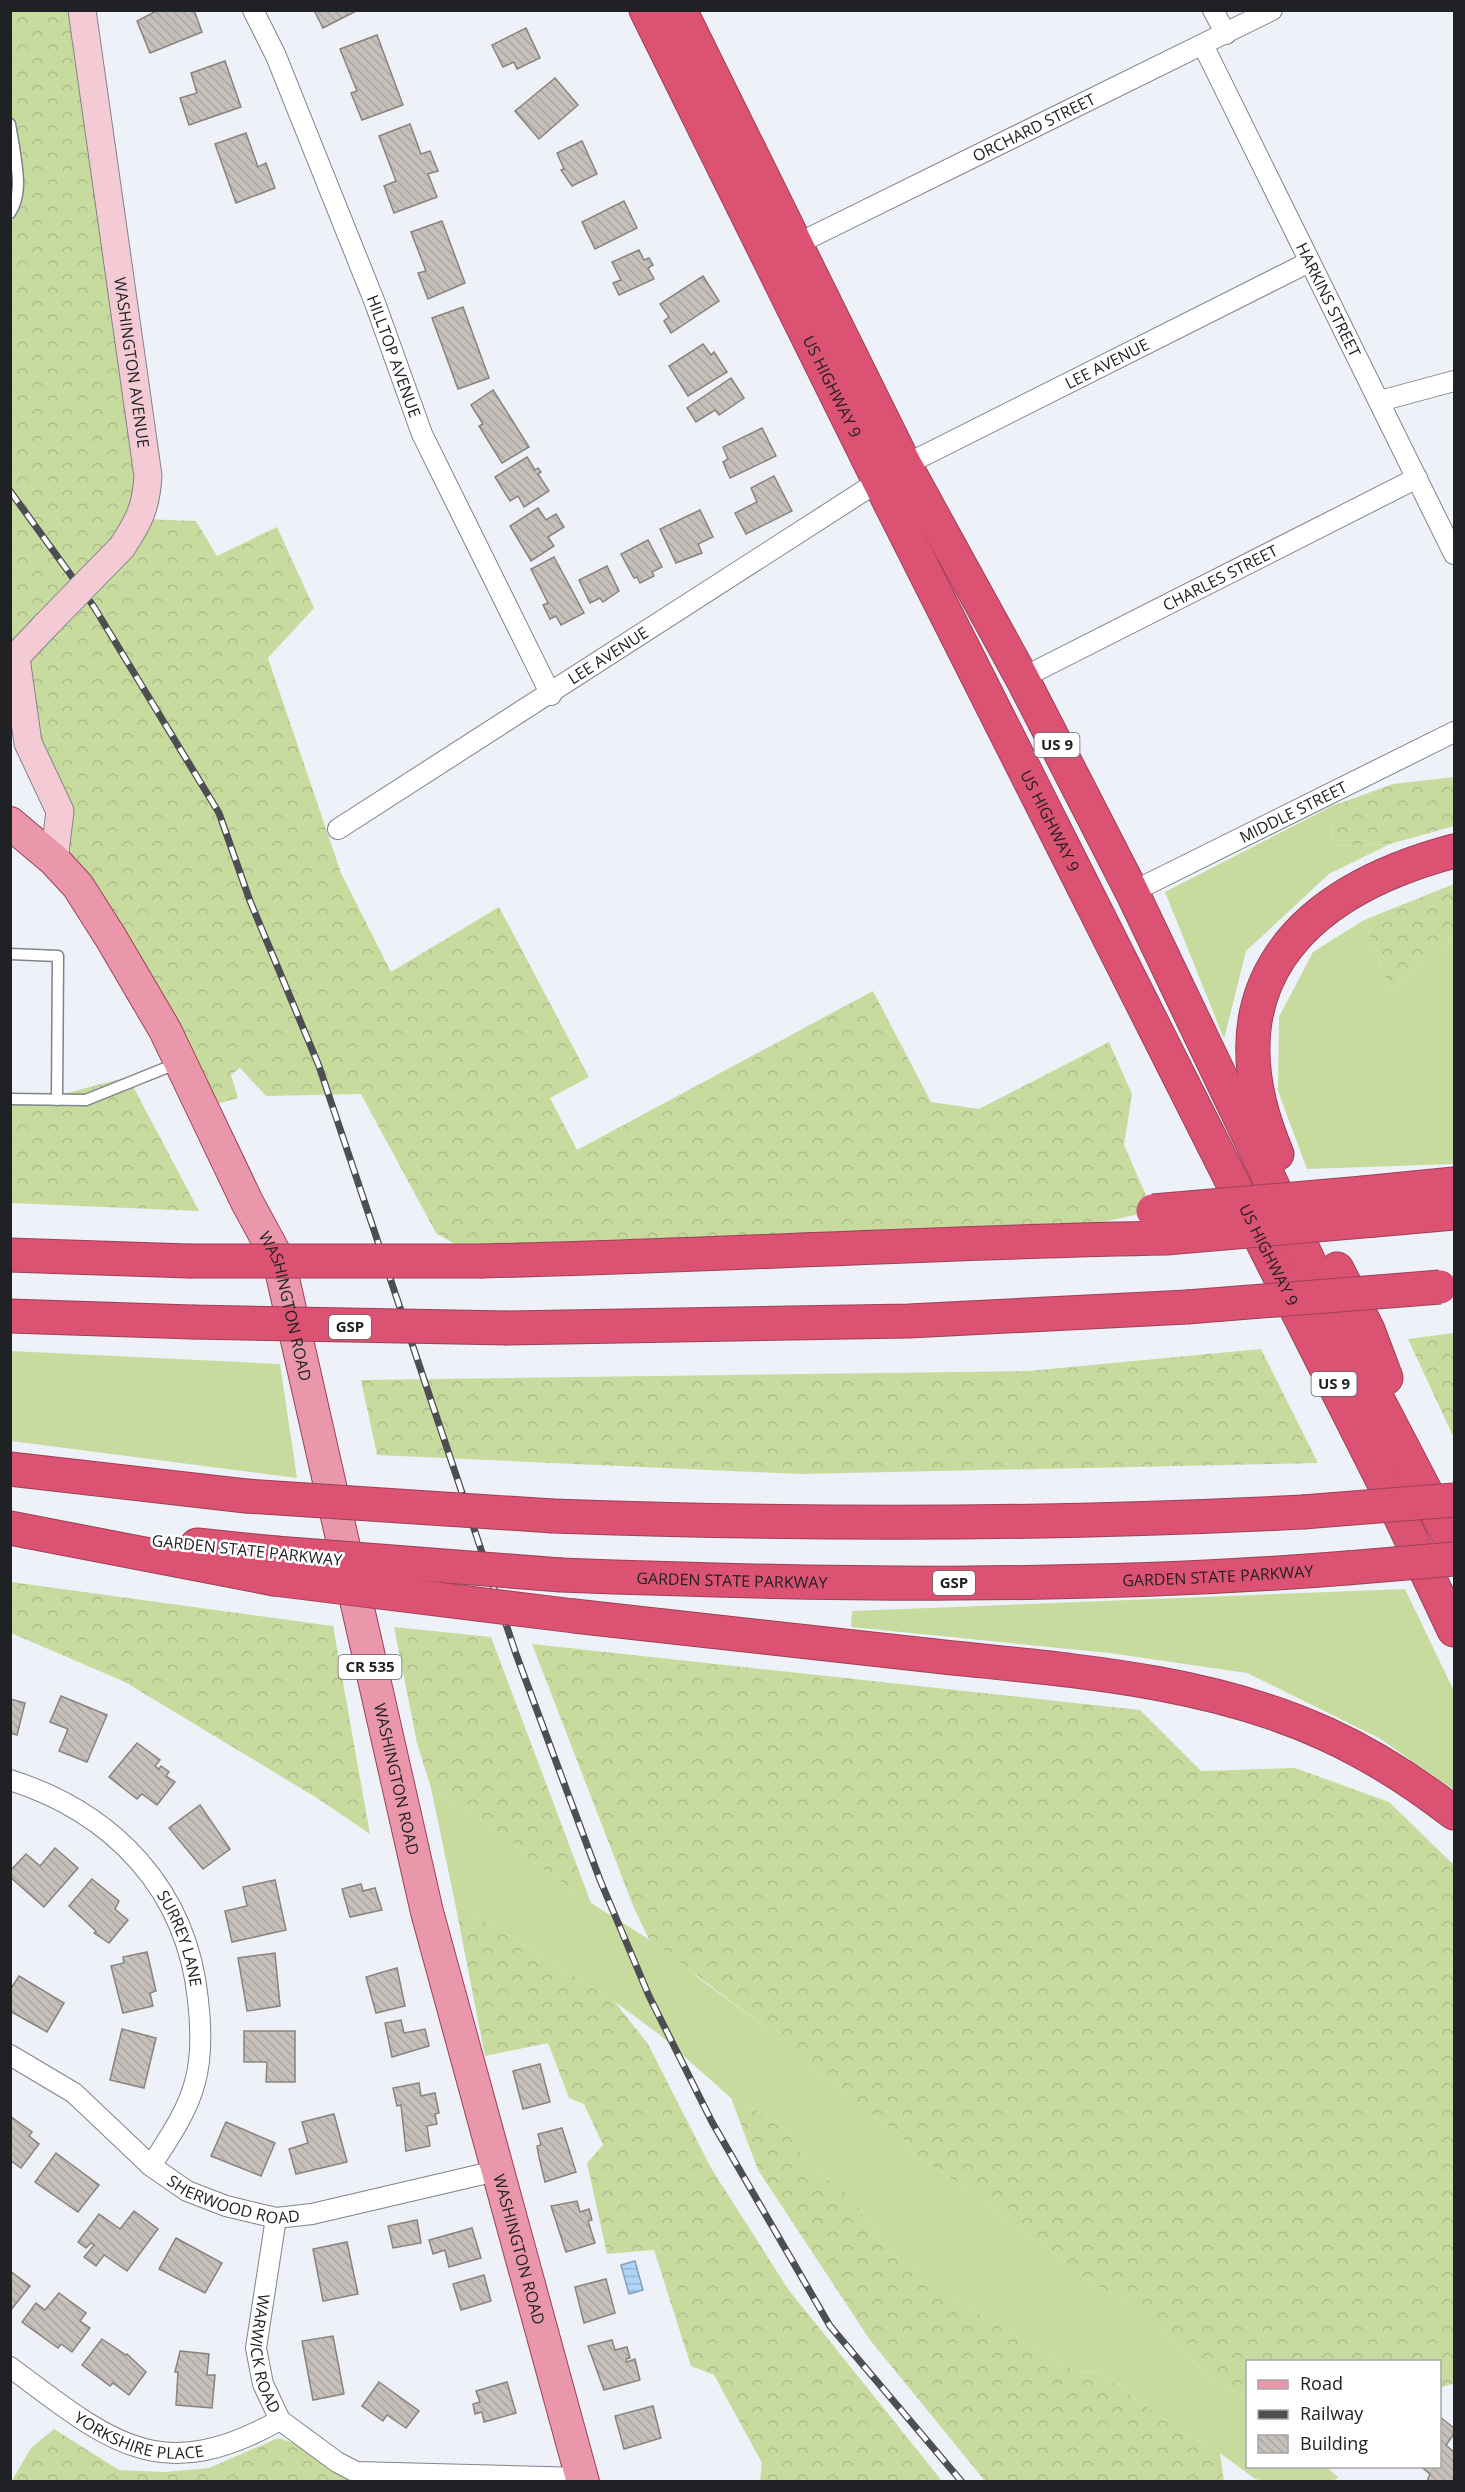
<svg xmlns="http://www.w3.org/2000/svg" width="1465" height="2492" viewBox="0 0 1465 2492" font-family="'Open Sans',sans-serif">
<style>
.grass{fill:#c8db9f}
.forest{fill:url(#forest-crowns)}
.water{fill:url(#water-rules);stroke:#83a0b8;stroke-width:1.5}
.building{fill:url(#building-back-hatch);stroke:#89837e;stroke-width:1.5}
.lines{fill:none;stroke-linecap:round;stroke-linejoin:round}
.lane-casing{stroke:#808389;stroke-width:13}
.street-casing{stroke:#808389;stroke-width:22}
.secondary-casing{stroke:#808389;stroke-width:29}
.primary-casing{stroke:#9a4157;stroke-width:34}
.highway-casing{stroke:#9a4157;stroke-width:35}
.lane{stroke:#fff;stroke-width:10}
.street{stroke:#fff;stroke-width:20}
.secondary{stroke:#f4cbd5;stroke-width:27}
.primary{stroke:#ea97ab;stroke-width:32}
.highway{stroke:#dc5273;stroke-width:33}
.rail-casing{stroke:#4c4e52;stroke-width:7}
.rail{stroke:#fff;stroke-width:4.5;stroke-dasharray:14;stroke-linecap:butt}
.secondary-bridge-casing{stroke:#808389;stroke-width:29;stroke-linecap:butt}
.highway-bridge-casing{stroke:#9a4157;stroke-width:35;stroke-linecap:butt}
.secondary-bridge{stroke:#f4cbd5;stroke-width:27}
.highway-bridge{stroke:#dc5273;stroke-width:33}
.labels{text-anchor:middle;stroke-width:5;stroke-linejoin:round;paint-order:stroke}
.shield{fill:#fff;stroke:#636466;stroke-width:1.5}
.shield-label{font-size:15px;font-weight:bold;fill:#202124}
.street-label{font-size:16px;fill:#202124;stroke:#fff}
</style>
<defs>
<pattern id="forest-crowns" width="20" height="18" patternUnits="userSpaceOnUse" patternTransform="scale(1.5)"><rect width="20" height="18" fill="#c8db9f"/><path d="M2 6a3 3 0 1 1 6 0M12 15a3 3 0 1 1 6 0" fill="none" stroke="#acbc89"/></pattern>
<pattern id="water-rules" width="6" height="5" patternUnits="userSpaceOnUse" patternTransform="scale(1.5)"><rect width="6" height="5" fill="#aed6f8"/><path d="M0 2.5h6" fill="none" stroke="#95b7d4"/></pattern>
<pattern id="building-back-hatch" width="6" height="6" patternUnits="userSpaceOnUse" patternTransform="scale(1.5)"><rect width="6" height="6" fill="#c6c0bb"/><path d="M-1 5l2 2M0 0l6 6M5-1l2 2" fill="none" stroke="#aaa5a1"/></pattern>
</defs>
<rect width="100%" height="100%" fill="#eef1f8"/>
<!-- grass -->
<g class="grass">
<path d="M1332,806L1333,846L1390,844L1329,874L1246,951L1224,1039L1165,892Z"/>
<path d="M1364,920L1390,991L1454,938V1164L1307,1169L1278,1091L1279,1017L1313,952Z"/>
<path d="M11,1351L280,1364L297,1478L11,1441Z"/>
<path d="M1405,1589L1454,1691V1790L1379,1738L1247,1673L1109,1653L851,1627L852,1611Z"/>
<path d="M431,1788L506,1837L533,1862L591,1903L672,1954L700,1979L769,2030L813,2071L841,2087L872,2115L899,2133L913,2154L974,2194L1007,2221L1052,2251L1083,2278L1126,2300L1208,2375L1231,2391L1247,2397L1248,2466L1326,2467L1338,2477L1333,2482H1270L1255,2479L1220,2453L1183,2433L1099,2372L1075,2371L947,2295L925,2273L885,2250L869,2218L841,2188L813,2170L780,2123L731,2098L660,2035L614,2001L455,1903Z"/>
</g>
<!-- forest -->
<g class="forest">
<path d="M11,11H82L141,519L196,521L217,556L277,527L314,608L268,658L341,873L391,972L499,907L589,1077L550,1098L577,1150L873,991L931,1102L979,1109L1109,1042L1132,1094L1124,1145L1153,1211L1016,1241L483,1261L436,1233L361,1094L266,1096L240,1068L231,1075L238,1098L203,1108L54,860L60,811L11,663L10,213L17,202L10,124Z"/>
<path d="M1454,777V826L1390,844L1333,846L1332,806L1393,784Z"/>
<path d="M1454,884V938L1390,991L1364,920Z"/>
<path d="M128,1077L199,1211L11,1203V1103L40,1100Z"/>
<path d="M1454,1333V1438L1408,1339Z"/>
<path d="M1261,1349L1318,1463L800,1474L377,1455L361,1380L1028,1371Z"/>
<path d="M11,1582L333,1626L370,1834L317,1798L125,1682L11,1633Z"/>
<path d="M394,1627L491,1637L591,1903L533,1862L506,1837L431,1788L417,1743Z"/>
<path d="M532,1644L1140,1710L1201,1771L1295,1768L1389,1802L1454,1865V2383L1440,2388V2362H1248L1247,2397L1231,2391L1208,2375L1126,2300L1083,2278L1052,2251L1007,2221L974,2194L913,2154L899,2133L872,2115L841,2087L813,2071L769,2030L649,1939L634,1908Z"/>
<path d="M455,1903L614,2001L648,2044L711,2168L788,2289L942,2481H760L762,2463L714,2375L691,2366L654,2250L607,2254L587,2163L603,2145L584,2104L569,2098L548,2043L485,2056Z"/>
<path d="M731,2098L780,2123L813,2170L841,2188L869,2218L885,2250L925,2273L947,2295L1075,2371L1099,2372L1183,2433L1220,2453L1224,2481H985L870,2340L758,2170Z"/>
<path d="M54,2429L119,2470L165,2472L209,2468L278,2438L303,2446L334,2472L355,2481L11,2482L31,2448Z"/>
</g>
<!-- water -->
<path class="water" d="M635,2261L643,2290L629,2294L621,2265Z"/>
<!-- building -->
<g class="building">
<path d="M158,10H194L202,32L150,53L137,21Z"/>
<path d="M314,10H356V11L323,28Z"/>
<path d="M526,28L540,58L517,69L514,62L503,67L492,45Z"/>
<path d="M377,35L403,105L362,120L351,93L357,91L340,49Z"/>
<path d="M225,61L241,107L189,125L180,98L197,93L191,73Z"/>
<path d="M555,78L578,105L539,139L515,111Z"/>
<path d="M410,124L421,154L430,151L438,171L428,174L437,197L394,213L384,186L396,181L379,136Z"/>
<path d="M246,133L258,167L266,163L275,188L236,203L215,144Z"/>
<path d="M582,141L597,174L572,186L561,170L564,169L557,153Z"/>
<path d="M624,201L637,228L595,249L582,222Z"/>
<path d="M442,221L465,283L428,299L418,273L426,271L411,232Z"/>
<path d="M639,250L644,260L649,258L653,265L648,268L654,279L619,295L613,283L621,280L612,262Z"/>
<path d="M703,276L719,301L671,333L664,321L669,317L660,304Z"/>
<path d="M463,307L489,378L458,389L432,318Z"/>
<path d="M703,344L711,355L714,352L727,372L688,396L669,366Z"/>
<path d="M731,378L744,398L719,415L715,410L696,422L687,408Z"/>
<path d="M493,390L529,447L502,463L479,426L483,424L471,405Z"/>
<path d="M762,428L776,456L730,478L723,462L728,459L723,447Z"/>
<path d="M527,457L535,470L538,468L541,472L538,474L549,491L524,507L518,496L510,501L495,477Z"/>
<path d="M774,476L792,511L746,534L735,513L757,502L751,488Z"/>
<path d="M538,508L546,520L556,514L564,527L548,537L554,546L531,561L510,526Z"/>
<path d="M700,510L713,537L698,544L702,553L676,563L660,529Z"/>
<path d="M648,540L662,567L652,572L654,576L640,583L637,577L634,578L621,554Z"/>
<path d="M554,557L584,613L561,625L556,616L550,619L543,605L548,603L531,569Z"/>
<path d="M607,566L619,591L603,602L600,598L590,603L579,580Z"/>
<path d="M61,1696L107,1715L87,1762L59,1751L68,1729L50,1722Z"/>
<path d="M10,1699L25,1703L17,1735L10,1733Z"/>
<path d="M137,1743L160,1760L155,1766L159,1769L161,1766L169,1772L166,1776L175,1782L157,1805L142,1794L137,1799L109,1777Z"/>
<path d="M200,1805L230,1849L203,1869L169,1828Z"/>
<path d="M55,1848L78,1868L44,1907L10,1877V1871L26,1854L40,1866Z"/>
<path d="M92,1879L119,1901L115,1909L128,1920L109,1943L94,1933L96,1931L69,1906Z"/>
<path d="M275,1880L286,1930L232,1942L225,1911L247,1906L243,1887Z"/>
<path d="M361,1884L363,1891L375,1888L382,1910L350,1917L342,1889Z"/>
<path d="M147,1952L156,1991L150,1993L153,2006L123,2013L111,1966L124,1963L123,1957Z"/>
<path d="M275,1953L280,2006L247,2011L238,1958Z"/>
<path d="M397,1968L405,2006L376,2013L366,1977Z"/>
<path d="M19,1976L64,2003L47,2032L10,2011V1990Z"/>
<path d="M401,2020L404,2033L425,2029L429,2046L392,2057L385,2023Z"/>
<path d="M122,2029L156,2038L144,2088L110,2080Z"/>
<path d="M244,2031H295V2082H266L267,2062H244Z"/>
<path d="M540,2064L550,2102L523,2109L513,2071Z"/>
<path d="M419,2083L421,2096L435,2093L439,2113L435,2114L437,2124L427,2126L430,2146L406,2151L401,2105L397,2106L393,2088Z"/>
<path d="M334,2114L347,2162L296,2174L289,2149L308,2143L302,2122Z"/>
<path d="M10,2116L32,2132L29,2136L39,2144L21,2168L10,2160Z"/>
<path d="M226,2122L275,2143L261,2176L211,2156Z"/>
<path d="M562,2128L576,2172L545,2182L539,2157L537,2146L541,2145L538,2134Z"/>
<path d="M56,2153L99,2185L78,2212L35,2182Z"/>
<path d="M577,2201L580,2212L589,2209L592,2220L588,2221L595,2243L566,2252L551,2206Z"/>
<path d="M134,2211L158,2229L127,2271L104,2255L96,2266L84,2257L94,2245L91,2243L86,2248L78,2242L99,2214L120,2229Z"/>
<path d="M417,2220L421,2243L393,2248L388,2226Z"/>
<path d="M472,2228L481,2258L449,2267L445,2250L433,2254L429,2240Z"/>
<path d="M176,2238L222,2263L205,2293L159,2269Z"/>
<path d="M347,2242L358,2294L323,2301L313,2249Z"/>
<path d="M10,2271L30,2286L10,2311Z"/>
<path d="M484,2275L491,2301L461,2310L453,2284Z"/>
<path d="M606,2279L615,2313L584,2323L575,2287Z"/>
<path d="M59,2293L86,2313L80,2321L90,2328L72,2352L61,2344L58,2348L22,2322L36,2303L45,2310Z"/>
<path d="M333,2336L344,2394L313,2400L302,2341Z"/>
<path d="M102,2339L126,2355L127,2354L146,2372L129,2395L113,2383L110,2386L82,2365Z"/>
<path d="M612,2340L615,2350L627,2347L630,2358L626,2359L627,2362L635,2359L640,2380L604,2390L588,2346Z"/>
<path d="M180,2351L209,2354L207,2375H215L212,2408L176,2405L178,2372H175Z"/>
<path d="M379,2382L419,2411L406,2428L387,2415L383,2421L362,2406Z"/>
<path d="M507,2382L516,2413L484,2422L482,2412L475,2414L473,2404L480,2402L476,2391Z"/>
<path d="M653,2406L661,2438L624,2449L615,2416Z"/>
<path d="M1440,2417L1454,2428V2434L1446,2445L1454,2452V2482H1427L1430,2474L1420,2466H1440Z"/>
</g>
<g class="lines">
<defs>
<g id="lane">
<path d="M10,124L14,147L10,148"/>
<path d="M10,213C23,193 17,169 14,147"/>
<path d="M10,954L58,956L57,1100"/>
<path d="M10,1099L86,1100L178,1063"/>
</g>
<g id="street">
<path id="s1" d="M253,10L276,56L375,303L422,434L551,695"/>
<path d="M1213,10L1226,34"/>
<path id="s2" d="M1203,45L1454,554"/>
<path id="s3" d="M797,244L1272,10"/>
<path d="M1380,401L1454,381"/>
<path id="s4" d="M905,465L1309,262"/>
<path id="s5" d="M1022,678L1417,478"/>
<path id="s6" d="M338,829L879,481"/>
<path id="s7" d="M1132,892L1454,732"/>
<path id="s8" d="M10,1780C114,1813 187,1890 198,2000C201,2026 202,2057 195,2082C187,2113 168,2139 151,2166"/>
<path id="s9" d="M10,2055L74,2093L151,2166L187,2191L226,2206L276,2218L312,2214L496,2171"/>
<path id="s10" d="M276,2218L256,2348L263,2384L280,2420L337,2462L356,2472L582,2478"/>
<path id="s11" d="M10,2367C109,2441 159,2488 280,2420"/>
</g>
<g id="secondary">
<path id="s12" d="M82,10L148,476C146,508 139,521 122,547"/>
<path d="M16,658L28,743L60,811L54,860"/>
<path d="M10,663L46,625"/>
</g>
<g id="primary">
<path id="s13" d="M10,823L54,860L78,886L111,938L165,1030L247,1202L279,1261L427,1912L583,2482"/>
</g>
<g id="highway">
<path id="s14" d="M646,10L879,481L1391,1497L1454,1630"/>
<path d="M680,10L905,465L1022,678L1132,892L1345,1337L1454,1546"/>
<path d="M1277,1154C1207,989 1297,893 1454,851"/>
<path d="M1363,1193L1454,1184"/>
<path d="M1375,1220L1454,1213"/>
<path d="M10,1255L188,1261"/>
<path d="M483,1261C711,1256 938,1242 1166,1238"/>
<path d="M1337,1269L1368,1330L1386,1378"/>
<path d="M10,1316L192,1322"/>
<path d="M508,1328L909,1321L1187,1307"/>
<path d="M10,1469L246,1496"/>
<path d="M553,1516C804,1525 1053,1525 1303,1512"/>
<path d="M10,1528L274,1579"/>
<path d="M197,1545L276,1553"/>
<path id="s15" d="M561,1575C823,1585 1085,1589 1347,1568"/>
<path d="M574,1616C692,1629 809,1642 926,1655C1060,1670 1202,1677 1326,1734C1372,1755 1414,1782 1454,1813"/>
</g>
</defs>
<!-- lane casing -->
<use href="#lane" class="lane-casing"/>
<!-- street casing -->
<use href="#street" class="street-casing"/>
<!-- secondary casing -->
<use href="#secondary" class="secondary-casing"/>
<!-- primary casing -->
<use href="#primary" class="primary-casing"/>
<!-- highway casing -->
<use href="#highway" class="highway-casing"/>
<!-- lane -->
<use href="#lane" class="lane"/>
<!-- street -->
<use href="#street" class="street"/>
<!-- secondary -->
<use href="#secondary" class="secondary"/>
<!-- primary -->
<use href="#primary" class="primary"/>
<!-- highway -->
<use href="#highway" class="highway"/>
<defs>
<path id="rail" d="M10,491L94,607L219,813L250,901L319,1066L516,1654L600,1880L649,1996L712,2122L830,2326L962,2482"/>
</defs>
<!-- rail casing -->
<use href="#rail" class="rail-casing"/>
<!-- rail -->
<use href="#rail" class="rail"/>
<defs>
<path id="secondary-bridge" d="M46,625L122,547"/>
<g id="highway-bridge">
<path d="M1153,1211L1363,1193"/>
<path d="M1166,1238L1375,1220"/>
<path d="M188,1261H483"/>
<path d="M1187,1307L1440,1287"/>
<path d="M192,1322L508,1328"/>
<path d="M246,1496L553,1516"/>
<path d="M1303,1512L1454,1500"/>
<path d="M276,1553L561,1575"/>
<path d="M1347,1568L1454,1559"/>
<path d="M274,1579L574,1616"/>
</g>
</defs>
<!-- secondary-bridge casing -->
<use href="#secondary-bridge" class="secondary-bridge-casing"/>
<!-- highway-bridge casing -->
<use href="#highway-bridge" class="highway-bridge-casing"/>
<!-- secondary-bridge -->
<use href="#secondary-bridge" class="secondary-bridge"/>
<!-- highway-bridge -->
<use href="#highway-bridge" class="highway-bridge"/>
</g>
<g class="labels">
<!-- shield labels -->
<g class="shield">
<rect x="1034.5" y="733" width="45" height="24" rx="4.5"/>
<rect x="329" y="1315" width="42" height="24" rx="4.5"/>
<rect x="1311.5" y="1372" width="45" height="24" rx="4.5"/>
<rect x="933" y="1571" width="42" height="24" rx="4.5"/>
<rect x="338.5" y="1655" width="63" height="24" rx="4.5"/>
</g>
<g class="shield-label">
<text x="1057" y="750">US 9</text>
<text x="350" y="1332">GSP</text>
<text x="1334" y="1389">US 9</text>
<text x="954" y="1588">GSP</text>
<text x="370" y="1672">CR 535</text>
</g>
<!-- street labels -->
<g class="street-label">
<text dy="6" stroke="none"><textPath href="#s3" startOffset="264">ORCHARD STREET</textPath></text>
<text dy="6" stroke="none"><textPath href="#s2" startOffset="284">HARKINS STREET</textPath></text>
<text dy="6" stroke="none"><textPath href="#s1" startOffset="374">HILLTOP AVENUE</textPath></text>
<text dy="6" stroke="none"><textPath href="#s12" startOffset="356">WASHINGTON AVENUE</textPath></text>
<text dy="6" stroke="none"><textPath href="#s4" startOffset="226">LEE AVENUE</textPath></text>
<text dy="6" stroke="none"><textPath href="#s14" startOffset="420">US HIGHWAY 9</textPath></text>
<text dy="6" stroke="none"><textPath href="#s5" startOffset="222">CHARLES STREET</textPath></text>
<text dy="6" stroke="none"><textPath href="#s6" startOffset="321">LEE AVENUE</textPath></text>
<text dy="6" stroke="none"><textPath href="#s7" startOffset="180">MIDDLE STREET</textPath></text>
<text dy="6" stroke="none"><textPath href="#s14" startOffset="906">US HIGHWAY 9</textPath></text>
<text dy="6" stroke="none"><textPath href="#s14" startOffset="1392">US HIGHWAY 9</textPath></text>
<text dy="6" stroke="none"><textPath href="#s13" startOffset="564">WASHINGTON ROAD</textPath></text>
<text transform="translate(247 1550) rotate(6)" y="6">GARDEN STATE PARKWAY</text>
<text dy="6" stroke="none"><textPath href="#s15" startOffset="657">GARDEN STATE PARKWAY</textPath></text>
<text dy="6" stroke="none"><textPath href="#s15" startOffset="171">GARDEN STATE PARKWAY</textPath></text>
<text dy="6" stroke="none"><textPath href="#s13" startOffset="1050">WASHINGTON ROAD</textPath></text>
<text dy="6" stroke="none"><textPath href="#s8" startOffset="243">SURREY LANE</textPath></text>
<text dy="6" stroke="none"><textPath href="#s9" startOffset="272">SHERWOOD ROAD</textPath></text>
<text dy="6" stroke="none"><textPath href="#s13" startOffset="1536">WASHINGTON ROAD</textPath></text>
<text dy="6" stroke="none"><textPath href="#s10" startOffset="138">WARWICK ROAD</textPath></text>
<text dy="6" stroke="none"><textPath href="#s11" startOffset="150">YORKSHIRE PLACE</textPath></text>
</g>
</g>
<!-- border -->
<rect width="1465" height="2492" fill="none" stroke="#202124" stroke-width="24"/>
<!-- legend -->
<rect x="1246" y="2360" width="195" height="108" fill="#ffffff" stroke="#a6a6a7" stroke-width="1.5"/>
<rect x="1258" y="2380" width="30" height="9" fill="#ea97ab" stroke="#a6a6a7" stroke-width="1.5"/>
<text x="1300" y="2390" font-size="18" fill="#202124">Road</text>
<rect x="1258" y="2410" width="30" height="9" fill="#4c4e52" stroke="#a6a6a7" stroke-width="1.5"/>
<text x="1300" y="2420" font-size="18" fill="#202124">Railway</text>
<rect x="1258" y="2435" width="30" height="18" fill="url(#building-back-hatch)" stroke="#a6a6a7" stroke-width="1.5"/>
<text x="1300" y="2450" font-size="18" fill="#202124">Building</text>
</svg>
